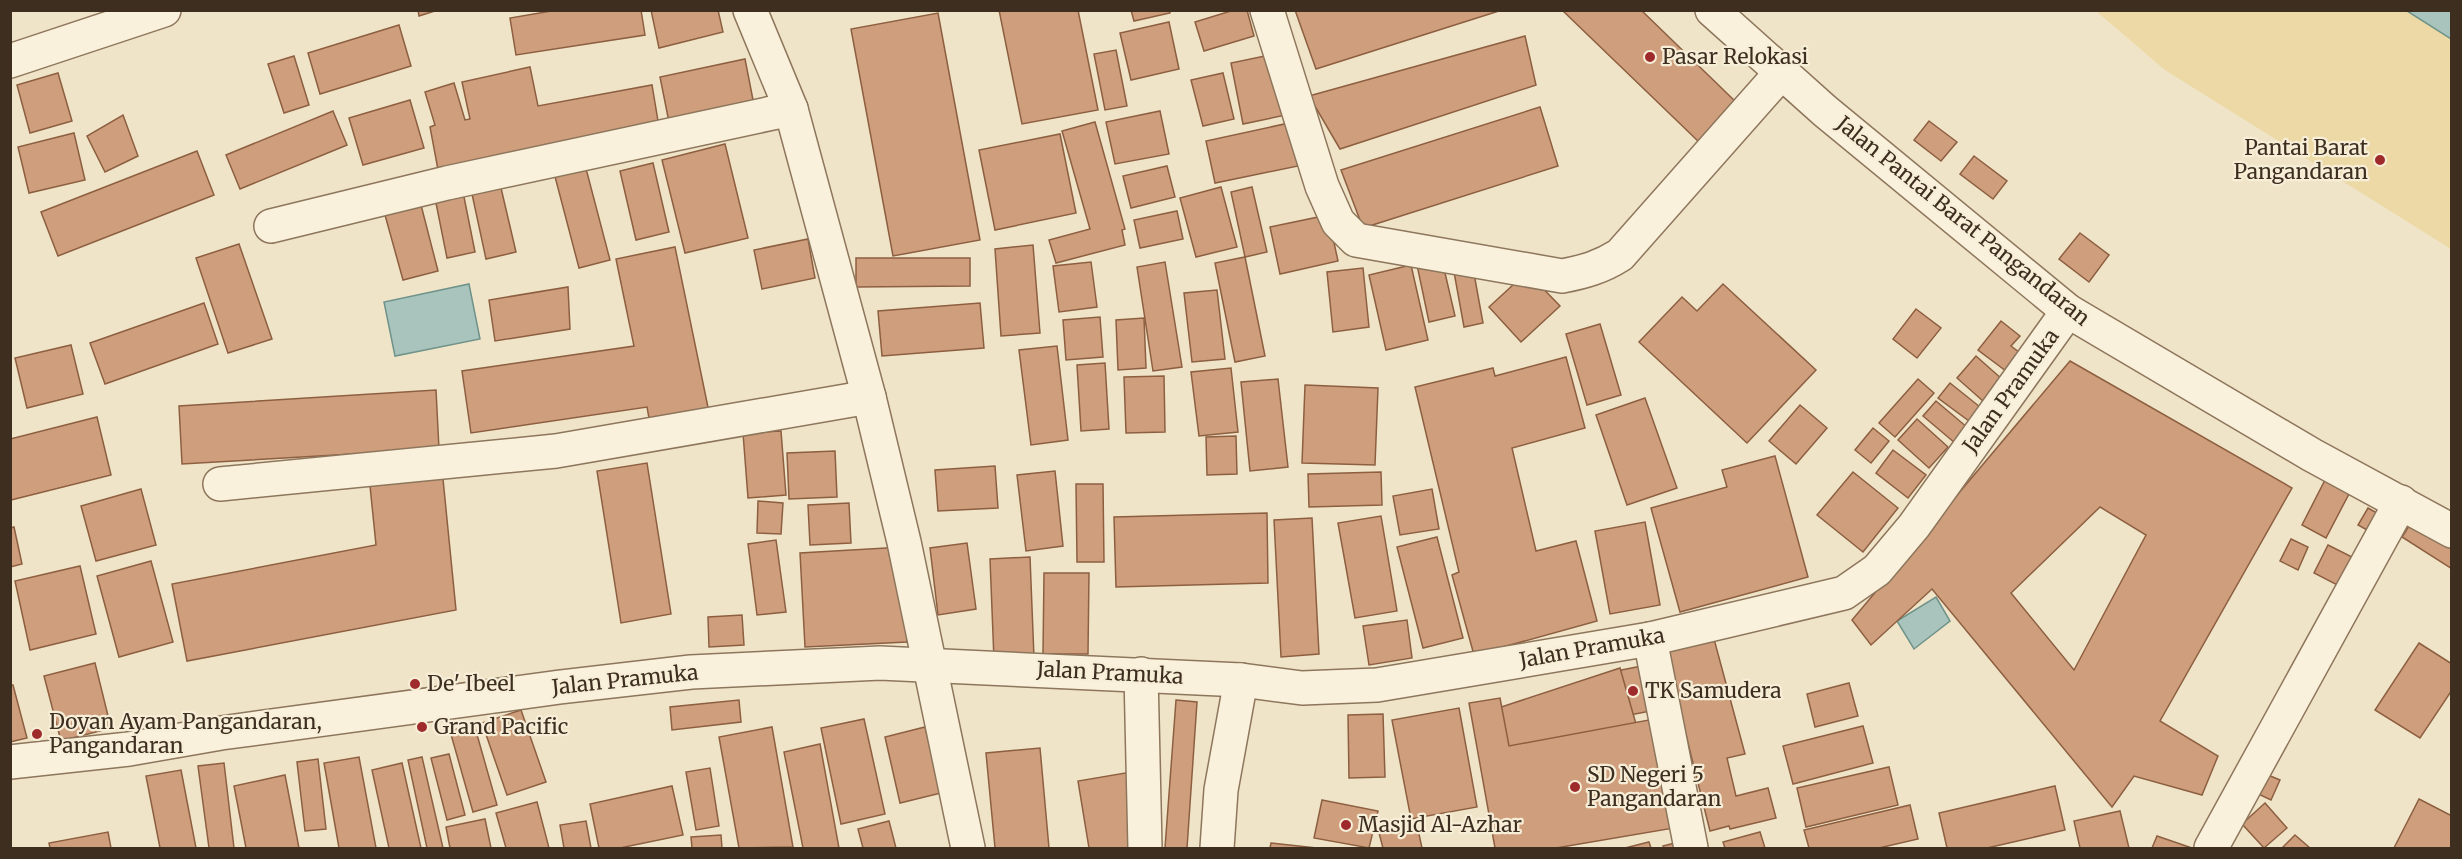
<svg xmlns="http://www.w3.org/2000/svg" width="2462" height="859" viewBox="0 0 2462 859" font-family="Merriweather,serif">
<style>
.sand{fill:#ecd9a5}
.water{fill:#a9c4bc;stroke:#6f938a;stroke-width:1.5}
.building{fill:#cf9f7d;stroke:#8d5f41;stroke-width:1.5;fill-rule:evenodd}
.lines{fill:none;stroke-linecap:round;stroke-linejoin:round}
.minor-casing{stroke:#8d765c;stroke-width:36}
.minor{stroke:#faf1dc;stroke-width:33}
.poi-dot{fill:#9e2a2b;stroke:#f7eed8;stroke-width:2}
.labels{text-anchor:middle;stroke-width:4.5;stroke-linejoin:round;paint-order:stroke}
.poi-label{font-size:21px;fill:#3d2e20;stroke:#f7eed8;text-anchor:start}
.street-label{font-size:21px;fill:#3d2e20;stroke:#f7eed8}
</style>
<rect width="100%" height="100%" fill="#f0e4c8"/>
<!-- sand -->
<path class="sand" d="M2096,11H2407L2451,39V249L2165,70Z"/>
<!-- water -->
<g class="water">
<path d="M2407,11H2451V39Z"/>
<path d="M469,284L480,339L395,356L384,302Z"/>
<path d="M1936,597L1950,621L1914,649L1897,621Z"/>
</g>
<!-- building -->
<g class="building">
<path d="M418,10H438L419,16Z"/>
<path d="M557,10H641L645,35L516,55L510,18Z"/>
<path d="M651,10H718L723,32L659,48Z"/>
<path d="M999,10H1078L1098,110L1022,124Z"/>
<path d="M1131,10H1170V13L1134,21Z"/>
<path d="M1234,10H1247L1254,36L1204,51L1195,22Z"/>
<path d="M1295,10H1502L1316,69Z"/>
<path d="M1562,10H1641L1738,104L1700,143Z"/>
<path d="M938,13L980,240L893,256L851,29Z"/>
<path d="M1169,22L1179,69L1131,80L1120,33Z"/>
<path d="M399,25L411,66L320,94L308,53Z"/>
<path d="M1525,36L1536,85L1340,149L1309,96Z"/>
<path d="M1116,50L1127,106L1105,110L1094,54Z"/>
<path d="M1274,54L1286,115L1243,124L1231,63Z"/>
<path d="M294,56L309,105L284,113L268,64Z"/>
<path d="M745,59L754,105L669,122L660,77Z"/>
<path d="M530,67L538,106L652,85L660,133L439,175L430,127L435,125L425,92L454,83L465,120L470,119L462,82Z"/>
<path d="M58,73L72,121L30,133L17,85Z"/>
<path d="M1223,73L1234,119L1203,126L1191,80Z"/>
<path d="M410,100L424,148L363,165L349,118Z"/>
<path d="M1540,107L1558,166L1363,228L1341,170Z"/>
<path d="M333,111L347,145L240,189L226,155Z"/>
<path d="M1160,111L1169,154L1115,164L1106,122Z"/>
<path d="M123,115L138,156L105,172L87,136Z"/>
<path d="M1929,121L1957,142L1941,161L1914,140Z"/>
<path d="M1095,122L1125,229L1122,230L1125,245L1056,263L1049,240L1090,229L1062,131Z"/>
<path d="M1289,123L1298,166L1215,183L1206,141Z"/>
<path d="M74,133L85,180L29,193L18,147Z"/>
<path d="M1060,134L1076,213L995,230L979,150Z"/>
<path d="M725,144L748,238L685,253L662,160Z"/>
<path d="M197,151L214,195L58,256L41,212Z"/>
<path d="M1974,156L2007,181L1993,199L1960,174Z"/>
<path d="M584,161L610,260L579,268L553,169Z"/>
<path d="M653,163L669,232L636,240L620,171Z"/>
<path d="M1167,166L1175,197L1131,208L1123,176Z"/>
<path d="M1221,187L1237,247L1196,257L1180,198Z"/>
<path d="M1252,187L1267,252L1245,257L1231,192Z"/>
<path d="M501,188L516,252L486,259L472,194Z"/>
<path d="M463,192L475,252L447,258L435,198Z"/>
<path d="M421,205L438,271L403,280L385,215Z"/>
<path d="M1177,211L1183,239L1140,248L1134,220Z"/>
<path d="M1328,215L1338,261L1280,274L1270,227Z"/>
<path d="M2080,233L2109,255L2089,282L2059,259Z"/>
<path d="M808,239L815,278L762,289L754,250Z"/>
<path d="M239,244L272,339L228,353L196,258Z"/>
<path d="M1033,245L1040,333L1001,336L995,249Z"/>
<path d="M675,247L710,417L651,429L647,407L471,433L462,371L634,346L616,259Z"/>
<path d="M1245,257L1265,356L1235,362L1215,263Z"/>
<path d="M856,258H970V286L856,287Z"/>
<path d="M1442,260L1455,316L1429,322L1417,265Z"/>
<path d="M1091,262L1097,307L1059,312L1053,266Z"/>
<path d="M1165,262L1182,367L1153,371L1137,267Z"/>
<path d="M1411,265L1428,340L1386,350L1369,275Z"/>
<path d="M1363,268L1369,327L1333,332L1327,272Z"/>
<path d="M1473,268L1483,323L1464,327L1454,272Z"/>
<path d="M1527,272L1560,306L1521,342L1489,307Z"/>
<path d="M1723,284L1816,370L1747,443L1639,342L1682,297L1697,311Z"/>
<path d="M568,287L570,329L495,341L489,300Z"/>
<path d="M1217,290L1225,359L1192,362L1184,293Z"/>
<path d="M204,303L218,344L105,384L90,343Z"/>
<path d="M980,303L984,348L882,356L878,311Z"/>
<path d="M1916,309L1941,328L1917,358L1893,339Z"/>
<path d="M1100,317L1103,357L1066,360L1063,320Z"/>
<path d="M1144,318L1146,368L1118,370L1116,320Z"/>
<path d="M2001,321L2020,336L2011,346L2024,356L2010,374L1978,350Z"/>
<path d="M1600,324L1621,395L1587,405L1566,334Z"/>
<path d="M71,345L83,394L27,408L15,358Z"/>
<path d="M1057,346L1068,440L1031,445L1019,350Z"/>
<path d="M1976,356L2003,380L1984,402L1957,378Z"/>
<path d="M1566,357L1585,428L1512,448L1536,551L1576,541L1597,621L1474,655L1452,575L1459,572L1415,387L1493,368L1495,376Z"/>
<path d="M2070,361L2292,488L2160,721L2218,756L2202,795L2134,776L2112,807L1932,589L1871,645L1852,620ZM2100,507L2146,535L2074,670L2011,593Z"/>
<path d="M1105,363L1109,429L1081,431L1077,365Z"/>
<path d="M1231,368L1238,432L1199,436L1191,372Z"/>
<path d="M1164,376L1165,432L1126,433L1124,377Z"/>
<path d="M1278,379L1288,467L1250,471L1241,382Z"/>
<path d="M1918,379L1934,393L1895,437L1879,423Z"/>
<path d="M1950,383L1980,407L1969,421L1938,398Z"/>
<path d="M1305,385L1378,388L1375,465L1302,463Z"/>
<path d="M436,390L439,449L182,464L179,406Z"/>
<path d="M1645,398L1677,488L1627,505L1596,415Z"/>
<path d="M1936,401L1968,428L1955,443L1923,416Z"/>
<path d="M1800,405L1827,428L1796,464L1769,441Z"/>
<path d="M97,417L111,475L11,500L10,439Z"/>
<path d="M1917,419L1948,447L1929,468L1898,440Z"/>
<path d="M1873,428L1889,441L1871,463L1855,450Z"/>
<path d="M781,431L786,495L748,498L743,433Z"/>
<path d="M1236,436L1237,474L1207,475L1206,437Z"/>
<path d="M1893,450L1926,475L1908,498L1876,473Z"/>
<path d="M835,451L837,497L789,499L787,453Z"/>
<path d="M1775,456L1808,577L1680,612L1651,508L1727,487L1722,470Z"/>
<path d="M647,463L671,614L621,623L597,471Z"/>
<path d="M995,466L998,508L938,511L935,470Z"/>
<path d="M442,469L456,610L187,661L172,584L376,545L369,476Z"/>
<path d="M1055,471L1063,546L1026,551L1017,475Z"/>
<path d="M1381,472L1382,505L1309,507L1308,474Z"/>
<path d="M1853,472L1898,508L1863,552L1817,515Z"/>
<path d="M2325,480L2350,492L2326,538L2302,525Z"/>
<path d="M1076,484H1103L1104,562H1077Z"/>
<path d="M141,489L156,545L96,561L81,506Z"/>
<path d="M1432,489L1439,529L1400,535L1393,496Z"/>
<path d="M758,501L783,503L781,534L757,533Z"/>
<path d="M849,503L851,543L810,545L808,505Z"/>
<path d="M2368,508L2386,518L2376,535L2358,525Z"/>
<path d="M1267,513L1268,583L1116,587L1114,517Z"/>
<path d="M2416,515L2452,539V569L2402,537Z"/>
<path d="M1381,516L1397,611L1355,618L1338,523Z"/>
<path d="M1312,518L1319,654L1281,657L1274,520Z"/>
<path d="M1645,522L1660,605L1610,614L1595,531Z"/>
<path d="M14,527L22,564L10,567V528Z"/>
<path d="M1437,537L1463,638L1423,648L1397,547Z"/>
<path d="M2291,539L2308,547L2298,570L2280,561Z"/>
<path d="M776,540L786,612L757,615L748,544Z"/>
<path d="M967,543L976,609L938,615L930,548Z"/>
<path d="M2328,545L2364,563L2349,591L2314,573Z"/>
<path d="M903,547L907,642L805,647L800,553Z"/>
<path d="M1030,557L1034,658L994,660L990,559Z"/>
<path d="M151,561L173,642L119,657L97,576Z"/>
<path d="M80,566L96,634L30,650L15,581Z"/>
<path d="M1044,573H1089L1088,654H1043Z"/>
<path d="M742,615L744,645L709,647L708,617Z"/>
<path d="M1407,620L1412,658L1369,665L1363,626Z"/>
<path d="M1714,639L1745,754L1727,758L1736,796L1768,788L1776,818L1730,829L1729,826L1710,831L1665,651Z"/>
<path d="M2419,643L2452,664V690L2420,738L2375,710Z"/>
<path d="M95,663L111,728L61,741L44,676Z"/>
<path d="M1647,665L1656,710L1619,717L1611,672Z"/>
<path d="M1620,668L1642,745L1487,771L1489,711Z"/>
<path d="M1849,683L1858,716L1815,727L1807,694Z"/>
<path d="M10,685H13L27,738L10,742Z"/>
<path d="M1500,698L1509,746L1654,719L1674,828L1556,848H1495L1469,703Z"/>
<path d="M739,700L741,722L672,730L670,707Z"/>
<path d="M1176,700L1197,702L1187,848H1165Z"/>
<path d="M1459,708L1477,807L1411,819L1392,720Z"/>
<path d="M521,710L546,782L507,795L482,723Z"/>
<path d="M1383,714L1385,777L1349,778L1348,715Z"/>
<path d="M864,719L885,814L841,824L821,728Z"/>
<path d="M474,724L497,805L473,812L450,731Z"/>
<path d="M1863,726L1873,763L1793,784L1783,746Z"/>
<path d="M772,727L793,847L739,848L719,737Z"/>
<path d="M925,727L941,793L900,803L885,737Z"/>
<path d="M820,744L839,848H803L784,752Z"/>
<path d="M1040,748L1049,848H995L986,753Z"/>
<path d="M449,754L465,815L447,820L431,758Z"/>
<path d="M359,757L376,848H339L324,763Z"/>
<path d="M422,757L443,848H427L408,760Z"/>
<path d="M318,759L326,829L305,831L297,762Z"/>
<path d="M224,763L234,848H209L198,766Z"/>
<path d="M402,763L421,848H389L372,770Z"/>
<path d="M1889,767L1898,805L1806,827L1797,788Z"/>
<path d="M710,768L719,826L696,830L686,772Z"/>
<path d="M181,770L196,848H160L146,776Z"/>
<path d="M1131,772L1143,848H1089L1078,781Z"/>
<path d="M2263,773L2280,780L2271,800L2254,792Z"/>
<path d="M285,775L299,848H246L234,786Z"/>
<path d="M672,786L683,835L620,848H599L590,804Z"/>
<path d="M2055,786L2065,830L1987,848H1947L1939,813Z"/>
<path d="M2419,799L2452,816V848H2394Z"/>
<path d="M1322,800L1378,811L1369,848L1314,838Z"/>
<path d="M537,802L549,848H506L496,813Z"/>
<path d="M2265,803L2287,828L2264,848L2242,824Z"/>
<path d="M1910,805L1918,839L1879,848H1809L1804,830Z"/>
<path d="M2120,811L2129,848H2080L2074,821Z"/>
<path d="M485,819L491,848H450L446,827Z"/>
<path d="M586,821L591,848H564L560,825Z"/>
<path d="M889,821L896,848H863L858,829Z"/>
<path d="M1417,825L1422,848H1383L1379,833Z"/>
<path d="M108,832L111,848H50L49,843Z"/>
<path d="M1760,832L1765,848H1725L1723,842Z"/>
<path d="M721,835L722,848H692L691,837Z"/>
<path d="M2295,835L2310,848H2282Z"/>
<path d="M2157,836L2192,848H2152Z"/>
<path d="M1649,842L1651,848H1625Z"/>
<path d="M1679,842L1681,848H1664L1663,846Z"/>
<path d="M1271,843L1317,848H1270Z"/>
</g>
<g class="lines">
<defs>
<g id="minor">
<path d="M750,10L791,109L869,397L904,542L968,848"/>
<path d="M1267,10L1322,186L1338,222L1356,240L1562,276C1584,272 1601,267 1620,255L1781,73"/>
<path d="M1712,10L1825,111L2068,311L2312,455L2452,531"/>
<path d="M10,61L164,10"/>
<path d="M271,226L447,183L791,109"/>
<path d="M220,484L556,451L869,397"/>
<path d="M1650,639L1691,848"/>
<path d="M1141,674L1145,848"/>
<path d="M10,762L129,749L221,733L560,687L691,672L880,663L1241,680L1302,688L1377,685L1650,639L1844,593L1877,570L1914,526L2068,311"/>
<path d="M1217,848L1221,790L1241,680"/>
<path d="M2211,848L2401,502"/>
</g>
</defs>
<!-- minor casing -->
<use href="#minor" class="minor-casing"/>
<!-- minor -->
<use href="#minor" class="minor"/>
</g>
<!-- markers -->
<g class="poi-dot">
<circle cx="1650" cy="57" r="6"/>
<circle cx="2380" cy="160" r="6"/>
<circle cx="415" cy="684" r="6"/>
<circle cx="1633" cy="691" r="6"/>
<circle cx="422" cy="727" r="6"/>
<circle cx="37" cy="734" r="6"/>
<circle cx="1575" cy="787" r="6"/>
<circle cx="1346" cy="825" r="6"/>
</g>
<g class="labels">
<!-- poi labels -->
<g class="poi-label">
<text x="1662" y="64">Pasar Relokasi</text>
<text x="2368" y="155" text-anchor="end">Pantai Barat<tspan x="2368" dy="24">Pangandaran</tspan></text>
<text x="427" y="691">De' Ibeel</text>
<text x="1645" y="698">TK Samudera</text>
<text x="49" y="729">Doyan Ayam Pangandaran,<tspan x="49" dy="24">Pangandaran</tspan></text>
<text x="434" y="734">Grand Pacific</text>
<text x="1587" y="782">SD Negeri 5<tspan x="1587" dy="24">Pangandaran</tspan></text>
<text x="1358" y="832">Masjid Al-Azhar</text>
</g>
<!-- street labels -->
<g class="street-label">
<text transform="translate(1963 221) rotate(39)" y="7">Jalan Pantai Barat Pangandaran</text>
<text transform="translate(2011 391) rotate(-54)" y="7">Jalan Pramuka</text>
<text transform="translate(1592 648) rotate(-10)" y="7">Jalan Pramuka</text>
<text transform="translate(1110 673) rotate(3)" y="7">Jalan Pramuka</text>
<text transform="translate(625 680) rotate(-6)" y="7">Jalan Pramuka</text>
</g>
</g>
<!-- border -->
<rect width="2462" height="859" fill="none" stroke="#3d2e20" stroke-width="24"/>
</svg>
